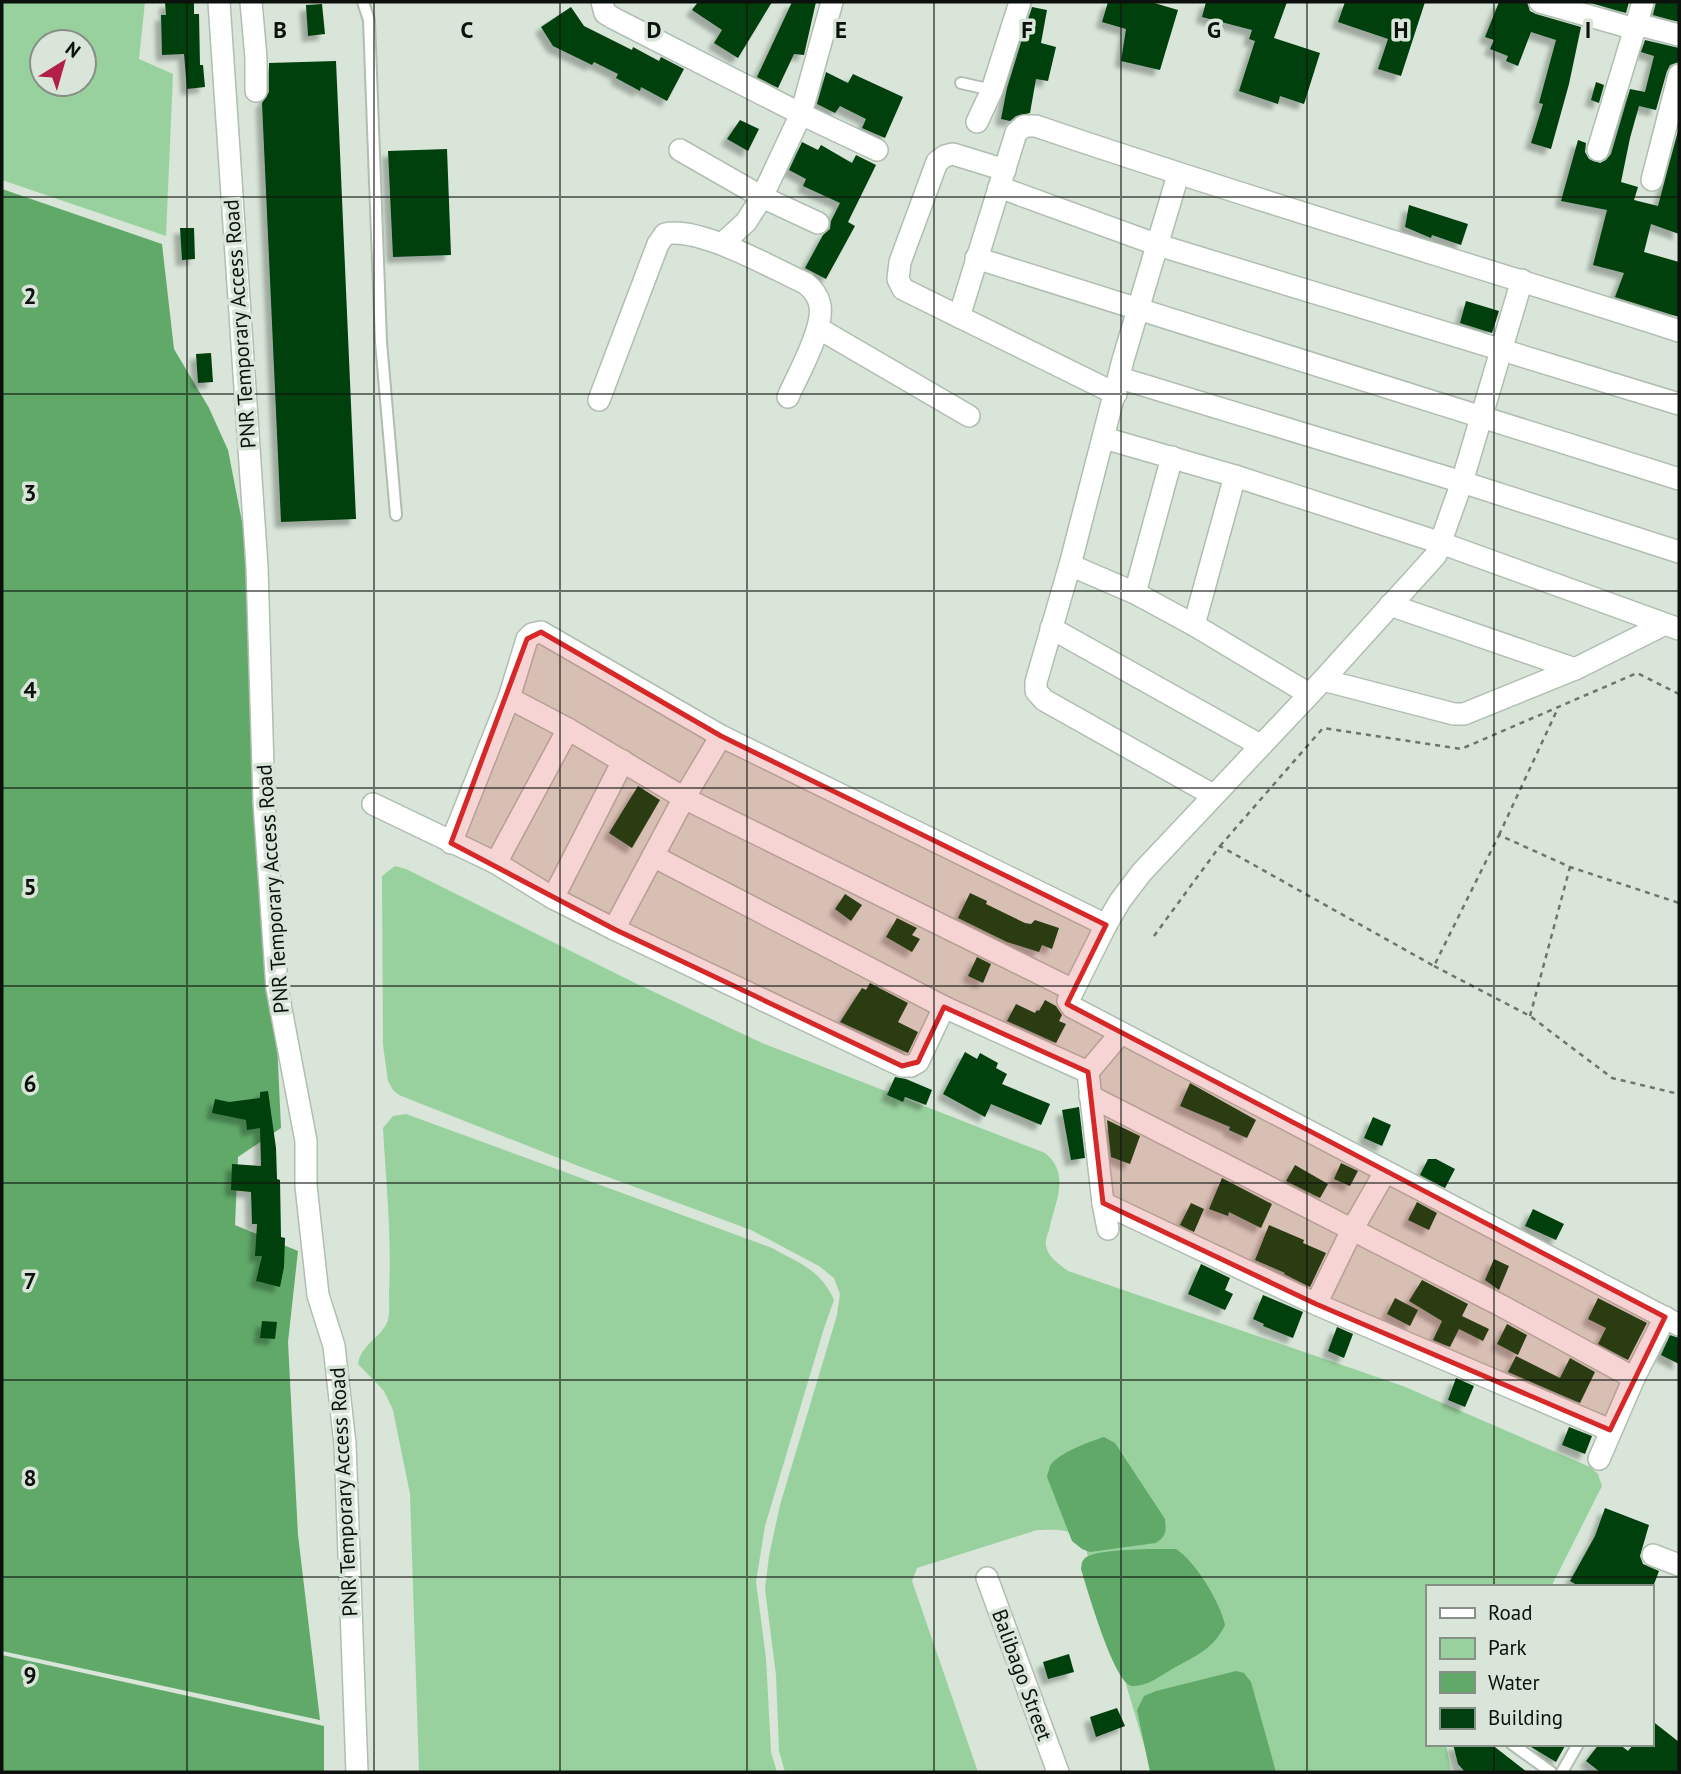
<svg xmlns="http://www.w3.org/2000/svg" width="1681" height="1774" viewBox="0 0 1681 1774" font-family="'PT Sans',sans-serif">
<style>
.green{fill:#99d19e;fill-rule:evenodd}
.water{fill:#60a969}
.building{fill:#013f11;filter:url(#shadow)}
.lines{fill:none;stroke-linecap:round;stroke-linejoin:round}
.lane-casing{stroke:#b0bdb1;stroke-width:14}
.street-casing{stroke:#b0bdb1;stroke-width:24}
.path{stroke:#6d756d;stroke-width:2.5;stroke-dasharray:5 5;stroke-linecap:butt}
.lane{stroke:#fff;stroke-width:10}
.street{stroke:#fff;stroke-width:21}
.marked{fill:#d62828;fill-opacity:0.2;stroke:#d62828;stroke-width:5;stroke-linejoin:round}
.grid{fill:none;stroke:#0c110d;stroke-width:2;stroke-opacity:0.55}
.labels{text-anchor:middle;stroke-width:7;stroke-linejoin:round;paint-order:stroke}
.street-label{font-size:21px;fill:#0c110d;stroke:#d8e5d8}
.grid-label{font-size:23px;text-anchor:middle;font-weight:bold;fill:#0c110d;stroke:#d8e5d8;stroke-width:7;stroke-linejoin:round;paint-order:stroke}
</style>
<defs>
<filter id="shadow"><feDropShadow dx="-6" dy="6" stdDeviation="2" flood-color="#0004"/></filter>
</defs>
<rect width="100%" height="100%" fill="#d8e5d8"/>
<!-- green -->
<g class="green">
<path d="M2,2H145L139,59L173,74L166,236L2,180ZM42,42H84V84H42Z"/>
<path d="M395,866L406,869L633,982L762,1043L1045,1153C1071,1174 1055,1202 1049,1230C1047,1235 1045,1242 1046,1246C1048,1257 1060,1265 1068,1271L1403,1386L1590,1467L1598,1474L1602,1486L1551,1587H1427V1744H1446L1451,1772H1152L1084,1543C1069,1527 1057,1530 1037,1530L917,1568L912,1581L978,1772H785L779,1751L776,1675L765,1589L769,1556L780,1505L837,1315L840,1294L834,1278L819,1266L751,1230L581,1167L399,1095L393,1090L388,1081L383,1045L382,876Z"/>
<path d="M406,1114L772,1248C800,1264 820,1269 834,1300L824,1328L765,1526L756,1582L766,1658L771,1752L777,1772H419L410,1494L393,1410L384,1391L358,1364C362,1342 382,1338 388,1320C390,1312 389,1301 389,1293C392,1238 386,1183 383,1128L393,1116Z"/>
</g>
<!-- water -->
<g class="water">
<path d="M2,189L162,244L174,349L209,408L228,450L270,665L271,913L281,1128L238,1157L235,1225L298,1251L288,1342L298,1535L320,1720L2,1651Z"/>
<path d="M1104,1437L1115,1443L1165,1519C1166,1531 1167,1536 1156,1543L1090,1552L1082,1549L1072,1541L1047,1477C1047,1476 1050,1466 1050,1466C1056,1454 1091,1441 1104,1437Z"/>
<path d="M1176,1549C1196,1562 1220,1602 1225,1625C1213,1650 1195,1656 1172,1669C1160,1676 1147,1687 1132,1686C1114,1684 1087,1588 1081,1569C1082,1564 1081,1562 1085,1558C1098,1548 1158,1549 1176,1549Z"/>
<path d="M2,1655L324,1726V1772H2Z"/>
<path d="M1236,1671L1244,1673L1251,1682L1276,1772H1150L1137,1710L1144,1696L1156,1691Z"/>
</g>
<!-- building -->
<g class="building">
<path d="M165,2H194V14H199L200,65H203L205,87L187,89L184,54L162,55L161,15H166Z"/>
<path d="M698,2H772L738,58L714,43L722,30L692,10Z"/>
<path d="M792,2H816L804,55L794,54L778,88L757,77Z"/>
<path d="M1108,2H1151L1178,10L1160,70L1121,61L1126,29L1102,22Z"/>
<path d="M1206,2H1287L1274,38L1320,53L1304,104L1280,96L1278,104L1239,91L1255,41L1249,39L1252,30L1202,17Z"/>
<path d="M1345,2H1425L1401,76L1378,69L1388,39L1338,22Z"/>
<path d="M1499,2H1527L1530,11L1536,14L1581,27L1569,84L1551,149L1531,143L1543,104L1539,103L1556,40L1531,32L1518,66L1506,61L1508,56L1490,49L1494,40L1485,37Z"/>
<path d="M1587,2H1629L1626,13Z"/>
<path d="M1656,2H1679V22L1653,15Z"/>
<path d="M322,4L325,34L308,36L306,5Z"/>
<path d="M571,7L584,26L632,50L633,47L659,61L661,57L684,69L667,101L641,87L640,91L616,78L618,74L594,62L592,65L553,46L541,27Z"/>
<path d="M1032,7L1047,10L1041,43L1056,47L1048,81L1036,79L1030,113L1016,116L1010,121L1001,119L1007,88Z"/>
<path d="M1645,40L1679,48V62L1670,65L1667,71L1656,110L1639,106L1630,138L1621,182L1638,187L1634,200L1658,206L1679,127V234L1651,224L1644,252L1679,262V317L1615,297L1624,273L1593,265L1607,210L1561,201L1578,140L1586,143L1585,152L1589,159L1600,163L1606,160L1611,154L1630,89L1645,92L1654,56L1641,52Z"/>
<path d="M336,61L356,519L281,522L262,103L269,92V63Z"/>
<path d="M826,72L848,83L853,74L903,97L885,138L862,128L866,119L840,106L835,113L817,104Z"/>
<path d="M1596,82L1604,85L1599,103L1591,100Z"/>
<path d="M740,120L759,129L748,151L727,139Z"/>
<path d="M802,142L818,150L821,145L852,163L856,155L876,165L848,222L855,226L826,279L805,268L823,235L830,229L831,221L840,203L803,186L806,179L789,170Z"/>
<path d="M447,149L451,255L393,257L388,151Z"/>
<path d="M1409,205L1468,224L1461,245L1432,235L1431,238L1405,227Z"/>
<path d="M180,228H194L195,259L182,260Z"/>
<path d="M1466,301L1499,311L1492,333L1460,323Z"/>
<path d="M211,353L213,382L198,383L196,354Z"/>
<path d="M638,786L660,800L632,848L609,833Z"/>
<path d="M970,893L987,901L986,904L1025,923L1031,924L1035,920L1059,928L1052,949L1042,945L1039,952L1007,942L958,918Z"/>
<path d="M845,894L862,905L851,921L835,909Z"/>
<path d="M897,918L917,928L912,935L920,939L912,952L886,937Z"/>
<path d="M977,957L991,964L983,983L968,976Z"/>
<path d="M870,983L908,1003L898,1022L918,1032L908,1053L840,1022L862,988L866,990Z"/>
<path d="M1045,1000L1056,1006L1062,1015L1059,1021L1066,1024L1056,1043L1007,1021L1016,1004L1035,1013L1037,1010L1039,1011Z"/>
<path d="M965,1052L977,1059L980,1053L998,1063L996,1068L1007,1074L1002,1084L1050,1104L1041,1125L991,1104L985,1117L943,1094Z"/>
<path d="M895,1077L906,1079L932,1090L926,1105L905,1097L903,1102L887,1095Z"/>
<path d="M1190,1083L1256,1120L1247,1138L1229,1130L1230,1127L1180,1106Z"/>
<path d="M268,1091L276,1148L277,1179L280,1180L281,1237L285,1238L284,1267L280,1287L256,1281L262,1256H255L257,1224H252L251,1192L231,1190L232,1164L261,1166L260,1128L247,1130L246,1120L212,1113L215,1099L229,1102L260,1098V1092Z"/>
<path d="M1079,1107L1085,1158L1071,1160L1062,1110Z"/>
<path d="M1373,1117L1391,1125L1382,1146L1364,1138Z"/>
<path d="M1107,1120L1140,1136L1130,1164L1111,1157Z"/>
<path d="M1428,1159H1436L1455,1169L1445,1188L1420,1175Z"/>
<path d="M1341,1163L1358,1171L1350,1186L1334,1179Z"/>
<path d="M1295,1165L1328,1184L1320,1198L1286,1181Z"/>
<path d="M1222,1178L1272,1204L1261,1228L1229,1212L1228,1216L1209,1209Z"/>
<path d="M1417,1202L1437,1213L1429,1230L1408,1220Z"/>
<path d="M1191,1203L1204,1209L1194,1232L1180,1225Z"/>
<path d="M1533,1209L1564,1224L1556,1240L1525,1226Z"/>
<path d="M1269,1225L1304,1240L1303,1243L1326,1253L1310,1287L1284,1274L1285,1273L1255,1260Z"/>
<path d="M1494,1259L1509,1266L1499,1290L1485,1280Z"/>
<path d="M1201,1264L1230,1278L1225,1290L1233,1294L1225,1310L1188,1294Z"/>
<path d="M1422,1280L1468,1304L1462,1316L1489,1329L1483,1341L1459,1329L1450,1347L1433,1340L1442,1321L1409,1301Z"/>
<path d="M1263,1295L1303,1312L1293,1338L1263,1326L1264,1324L1253,1319Z"/>
<path d="M1395,1298L1418,1310L1410,1326L1387,1314Z"/>
<path d="M1598,1298L1647,1323L1628,1360L1598,1344L1606,1328L1588,1319Z"/>
<path d="M262,1321L277,1322L275,1339L260,1338Z"/>
<path d="M1507,1324L1527,1335L1518,1355L1497,1344Z"/>
<path d="M1337,1327L1353,1334L1344,1358L1328,1351Z"/>
<path d="M1670,1335L1679,1338V1364L1661,1355Z"/>
<path d="M1516,1356L1560,1378L1570,1358L1595,1372L1580,1403L1508,1372Z"/>
<path d="M1456,1378L1474,1386L1465,1407L1448,1400Z"/>
<path d="M1569,1427L1592,1436L1585,1454L1562,1445Z"/>
<path d="M1605,1508L1649,1525L1640,1556L1643,1564L1659,1571L1653,1587H1580L1570,1581L1595,1536Z"/>
<path d="M1069,1654L1074,1672L1048,1679L1043,1662Z"/>
<path d="M1117,1708L1125,1726L1096,1737L1090,1717Z"/>
<path d="M1651,1720L1679,1742V1772H1600L1586,1761L1599,1744H1619L1628,1751L1634,1744H1651Z"/>
<path d="M1453,1744H1491L1527,1772H1465L1458,1764Z"/>
<path d="M1526,1744H1566L1556,1762Z"/>
</g>
<g class="lines">
<defs>
<g id="lane">
<path d="M363,2L369,20L381,342L396,515"/>
<path d="M961,83L992,90"/>
<path d="M1512,1744L1551,1772"/>
<path d="M1562,1772L1578,1744"/>
</g>
<g id="street">
<path d="M219,2L257,567L264,802L277,988L306,1141V1186L318,1295L334,1346L345,1444L357,1772"/>
<path d="M251,2L256,58V91"/>
<path d="M602,2L605,13L613,18L801,114L877,150"/>
<path d="M1540,2L1635,29"/>
<path d="M1636,24L1679,35"/>
<path d="M977,122L992,90L1020,2"/>
<path d="M680,150L762,197L818,223"/>
<path d="M1598,150L1643,2"/>
<path d="M1005,170L953,154L945,156L937,162L900,262L898,279L903,289L1116,394"/>
<path d="M1178,175L1123,360L1070,565L1036,682V691L1044,700L1213,795"/>
<path d="M1652,180L1679,75"/>
<path d="M999,187L1158,245L1679,404"/>
<path d="M722,244L746,222L762,197L801,114L832,2"/>
<path d="M976,258L1679,479"/>
<path d="M959,317L1016,133L1024,126H1036C1249,199 1465,262 1679,331"/>
<path d="M818,328L969,416"/>
<path d="M1120,378L1462,482L1679,552"/>
<path d="M599,400L658,244L665,234C699,226 772,268 805,283C813,289 818,295 820,305C824,329 798,374 788,397"/>
<path d="M1104,438L1235,476L1441,543L1679,629"/>
<path d="M1070,565L1135,593L1194,625L1309,694"/>
<path d="M1135,593L1172,457"/>
<path d="M1390,605L1575,669"/>
<path d="M1194,625L1235,476"/>
<path d="M1051,628L1260,745"/>
<path d="M1323,680L1454,714H1464L1575,669L1663,625"/>
<path d="M509,698L568,729L684,798L1073,990"/>
<path d="M373,804L496,863L553,898L614,929L902,1066H911L918,1062L944,1007"/>
<path d="M451,843L509,698L527,639L532,634L541,632L721,736L1106,925L1068,1001L1072,1007L1679,1325"/>
<path d="M653,856L944,1007L1088,1072"/>
<path d="M496,863L568,729"/>
<path d="M553,898L623,761"/>
<path d="M1106,925L1120,901L1142,872L1323,680L1436,555L1462,482L1522,280"/>
<path d="M614,929L684,798L721,736"/>
<path d="M1090,1096L1500,1305L1634,1378"/>
<path d="M1103,1203L1316,1304L1610,1430"/>
<path d="M1108,1229L1103,1203L1088,1072L1120,1034"/>
<path d="M1316,1304L1352,1230L1385,1172"/>
<path d="M1599,1459L1634,1378L1665,1317"/>
<path d="M1653,1555L1679,1565"/>
<path d="M987,1578L1058,1772"/>
</g>
</defs>
<!-- lane casing -->
<use href="#lane" class="lane-casing"/>
<!-- street casing -->
<use href="#street" class="street-casing"/>
<!-- path -->
<g class="path">
<path d="M1499,835L1558,708"/>
<path d="M1220,846L1323,728L1461,749L1637,673L1679,694"/>
<path d="M1154,936L1220,846L1434,966L1499,835L1570,867L1679,903"/>
<path d="M1434,966L1530,1016L1612,1078L1679,1094"/>
<path d="M1530,1016L1570,867"/>
</g>
<!-- lane -->
<use href="#lane" class="lane"/>
<!-- street -->
<use href="#street" class="street"/>
</g>
<!-- marked area -->
<path class="marked" d="M541,632L721,736L1106,925L1067,1004L1665,1317L1610,1430L1316,1304L1103,1203L1088,1072L944,1007L918,1062L902,1066L614,929L451,843L527,639Z"/>
<!-- grid -->
<path class="grid" d="M187,2V1772M374,2V1772M560,2V1772M747,2V1772M934,2V1772M1121,2V1772M1307,2V1772M1494,2V1587M2,197H1679M2,394H1679M2,591H1679M2,788H1679M2,986H1679M2,1183H1679M2,1380H1679M2,1577H1679M1494,1744V1772"/>
<g class="labels">
<!-- street labels -->
<g class="street-label">
<text transform="translate(240 324) rotate(-94)" y="7">PNR Temporary Access Road</text>
<text transform="translate(273 889) rotate(-94)" y="7">PNR Temporary Access Road</text>
<text transform="translate(344 1492) rotate(-93)" y="7">PNR Temporary Access Road</text>
<text transform="translate(1022 1675) rotate(70)" y="7">Balibago Street</text>
</g>
</g>
<g class="grid-label">
<text x="280" y="38">B</text>
<text x="467" y="38">C</text>
<text x="654" y="38">D</text>
<text x="841" y="38">E</text>
<text x="1027" y="38">F</text>
<text x="1214" y="38">G</text>
<text x="1401" y="38">H</text>
<text x="1588" y="38">I</text>
<text x="30" y="304">2</text>
<text x="30" y="501">3</text>
<text x="30" y="698">4</text>
<text x="30" y="895">5</text>
<text x="30" y="1092">6</text>
<text x="30" y="1289">7</text>
<text x="30" y="1486">8</text>
<text x="30" y="1683">9</text>
</g>
<!-- border -->
<rect width="1681" height="1774" fill="none" stroke="#0c110d" stroke-width="7"/>
<!-- legend -->
<rect x="1426" y="1585" width="228" height="161" fill="#d8e5d8" stroke="#869087" stroke-width="2"/>
<rect x="1440" y="1608" width="35" height="10" fill="#ffffff" stroke="#869087" stroke-width="2"/>
<text x="1488" y="1620" font-size="21" fill="#0c110d">Road</text>
<rect x="1440" y="1638" width="35" height="21" fill="#99d19e" stroke="#869087" stroke-width="2"/>
<text x="1488" y="1655" font-size="21" fill="#0c110d">Park</text>
<rect x="1440" y="1672" width="35" height="21" fill="#60a969" stroke="#869087" stroke-width="2"/>
<text x="1488" y="1690" font-size="21" fill="#0c110d">Water</text>
<rect x="1440" y="1708" width="35" height="21" fill="#013f11" stroke="#869087" stroke-width="2"/>
<text x="1488" y="1725" font-size="21" fill="#0c110d">Building</text>
<!-- north arrow -->
<g transform="translate(63 63) rotate(37)"><circle r="33" fill="#d8e5d8" stroke="#869087" stroke-width="2"/>
<path d="M0-5L12 26L0 18L-12 26Z" fill="#b2204a"/>
<text y="-10" font-size="19" font-weight="bold" text-anchor="middle" fill="#0c110d">N</text>
</g>
</svg>
